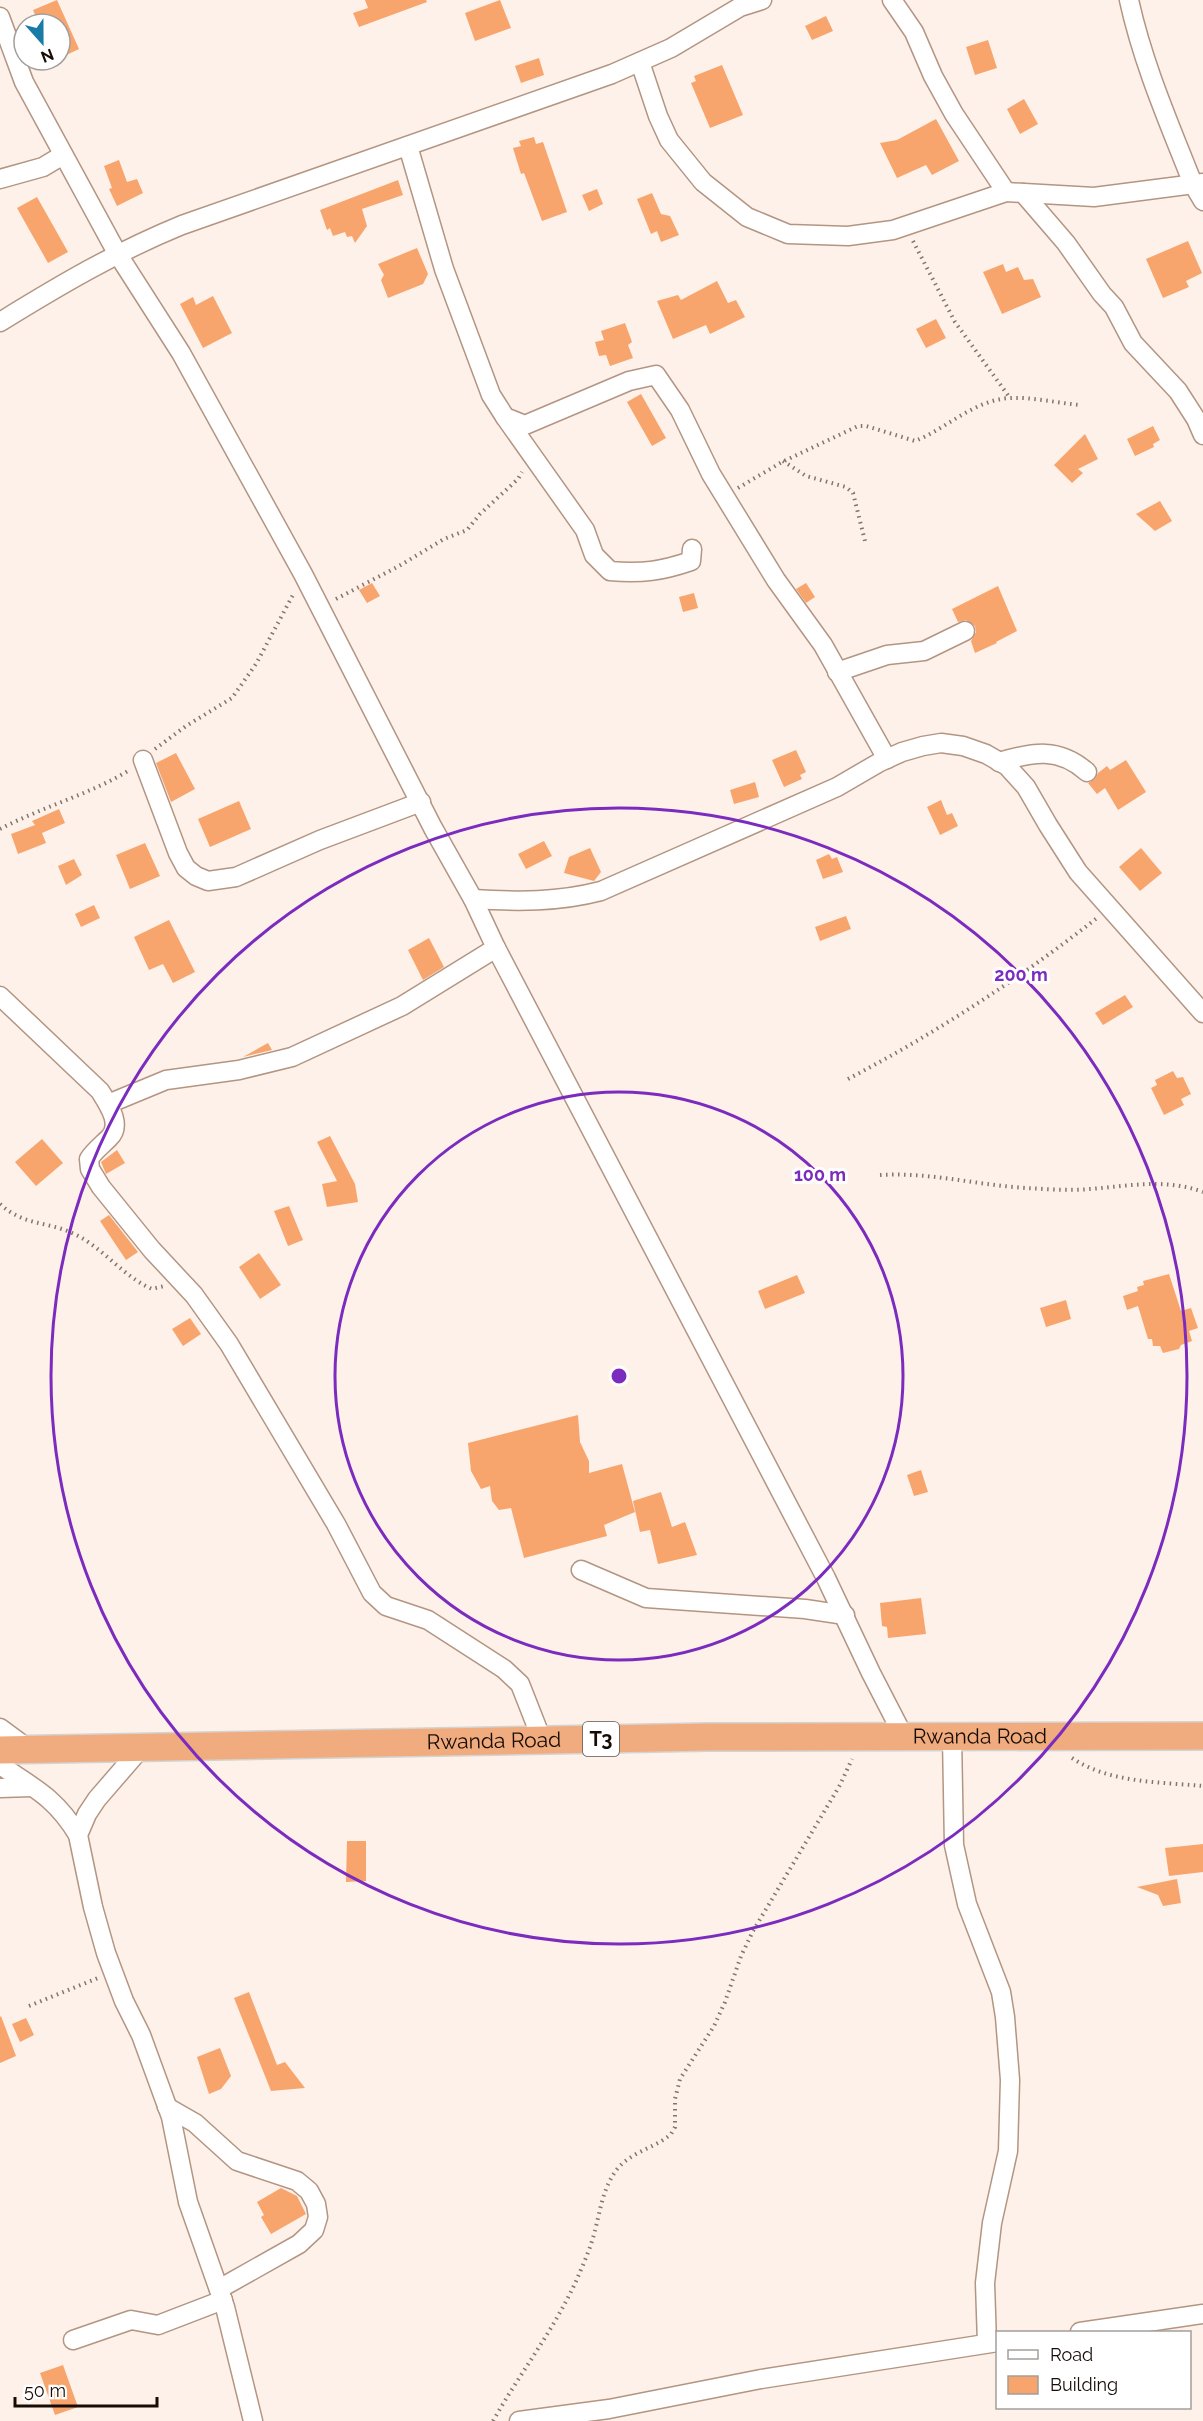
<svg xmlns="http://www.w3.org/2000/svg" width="1203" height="2421" viewBox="0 0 1203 2421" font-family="Raleway,sans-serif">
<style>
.building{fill:#f8a56d}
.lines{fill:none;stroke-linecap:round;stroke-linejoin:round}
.minor-casing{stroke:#b39582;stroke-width:21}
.highway-casing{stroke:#d5d3d2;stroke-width:30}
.path{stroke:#81756e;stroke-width:4;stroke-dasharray:1.5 4.5;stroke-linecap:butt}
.minor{stroke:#fff;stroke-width:18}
.highway{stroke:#f0ac7e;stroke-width:27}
.ring{fill:none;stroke:#7b2cbf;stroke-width:3}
.labels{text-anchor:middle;stroke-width:6;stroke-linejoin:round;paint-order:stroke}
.shield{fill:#fff;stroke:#5d5551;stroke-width:1.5}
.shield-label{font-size:20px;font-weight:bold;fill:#170c06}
.street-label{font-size:21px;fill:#170c06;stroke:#fff}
.centre{fill:#7b2cbf;stroke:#fff;stroke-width:3}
.ring-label{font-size:18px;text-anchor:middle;font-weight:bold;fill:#7b2cbf;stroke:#fff;stroke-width:6;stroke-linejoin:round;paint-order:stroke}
</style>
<rect width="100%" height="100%" fill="#fef1e9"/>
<!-- building -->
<g class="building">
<path d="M57,0L79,49L60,58V24H39L33,10Z"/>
<path d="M365,0H426L427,2L359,27L353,13L368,8Z"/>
<path d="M500,0L511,28L475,41L465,13Z"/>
<path d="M826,16L833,31L812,40L805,26Z"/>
<path d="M988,40L997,68L975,75L966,47Z"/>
<path d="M539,58L544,75L521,83L515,66Z"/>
<path d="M722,65L743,115L710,128L691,83L696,81L694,76Z"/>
<path d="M1024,99L1038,124L1020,134L1007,109Z"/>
<path d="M936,119L959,161L932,175L926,165L897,178L880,143L897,140Z"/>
<path d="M534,137L536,144L543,142L567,212L542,221L524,173L521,174L513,148L521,146L519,141Z"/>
<path d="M119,160L127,182L137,179L143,193L117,206L109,189L112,188L104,166Z"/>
<path d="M398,180L403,195L362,209L367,226L355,243L352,236L347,237L345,232L333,236L330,228L327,230L320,210Z"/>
<path d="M597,189L603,204L589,211L582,195Z"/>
<path d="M652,193L661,214L670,216L679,235L661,242L657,231L651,234L637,199Z"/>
<path d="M37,197L68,252L48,263L17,208Z"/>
<path d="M1188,241L1202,273L1186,281L1189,287L1163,298L1146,259Z"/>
<path d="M417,248L428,274L423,284L388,298L381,280L384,275L378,264Z"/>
<path d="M1003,264L1006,272L1018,267L1024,280L1033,279L1041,297L1002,314L983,272Z"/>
<path d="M717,281L728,303L736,300L745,317L710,334L706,325L673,339L657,301L678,295L681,300Z"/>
<path d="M213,296L232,333L203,348L180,304L193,297L196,305Z"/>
<path d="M936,319L946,338L926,348L916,329Z"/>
<path d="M625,323L632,342L628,345L633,358L610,366L606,355L599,356L595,342L604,340L601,331Z"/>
<path d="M641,394L666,438L652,446L627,402Z"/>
<path d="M1153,426L1160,440L1153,444L1154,447L1135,456L1127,439Z"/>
<path d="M1085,434L1098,459L1078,469L1083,473L1072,483L1054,465Z"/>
<path d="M1160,501L1172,521L1155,531L1136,514Z"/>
<path d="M372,583L380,596L367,603L359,590Z"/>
<path d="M806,583L815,597L806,603L796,589Z"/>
<path d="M998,586L1017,631L996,642L997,643L975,653L971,641L976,632L975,626L966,620L958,622L952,609Z"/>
<path d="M694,593L698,608L683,612L679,597Z"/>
<path d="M796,750L806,772L800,775L802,779L784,787L772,760Z"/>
<path d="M176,753L195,789L171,802L156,763Z"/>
<path d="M1126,760L1146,792L1118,810L1105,788L1097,794L1088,783L1095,779L1098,773L1107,766L1110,770Z"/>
<path d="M755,782L759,797L734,804L730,790Z"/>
<path d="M941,800L947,815L952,813L958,826L940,835L927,807Z"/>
<path d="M239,801L251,829L210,847L198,819Z"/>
<path d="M59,809L65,823L42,833L46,843L18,854L11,834L35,825L32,821Z"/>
<path d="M544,841L552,856L526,869L518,854Z"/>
<path d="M145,843L160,876L130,889L116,855Z"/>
<path d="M590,848L601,872L594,881L564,873L569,857Z"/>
<path d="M1141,848L1162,873L1140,891L1119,867Z"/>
<path d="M829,854L832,859L837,857L843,872L823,879L816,860Z"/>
<path d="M74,859L82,875L66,885L58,866Z"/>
<path d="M94,905L100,918L81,927L75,914Z"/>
<path d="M846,916L851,929L820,941L815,927Z"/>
<path d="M169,920L195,972L173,983L163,964L149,970L134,937Z"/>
<path d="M429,938L444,967L423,980L408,950Z"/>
<path d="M1125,995L1133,1007L1103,1025L1095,1013Z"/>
<path d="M268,1043L272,1050L243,1057Z"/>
<path d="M1173,1071L1177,1078L1183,1077L1191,1094L1181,1099L1184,1105L1164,1115L1151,1088L1157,1085L1155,1080Z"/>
<path d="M330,1136L355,1184L358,1202L327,1207L322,1184L337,1181L317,1142Z"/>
<path d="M42,1139L63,1163L36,1186L15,1162Z"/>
<path d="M117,1150L125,1163L106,1174L101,1162Z"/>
<path d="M289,1206L303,1240L288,1246L274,1211Z"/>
<path d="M109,1215L138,1252L126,1260L100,1221Z"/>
<path d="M259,1253L281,1285L260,1299L239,1267Z"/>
<path d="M1169,1274L1181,1311L1191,1308L1198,1328L1189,1331L1192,1341L1181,1345L1179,1349L1163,1353L1160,1346H1153L1152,1339H1148L1138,1306L1127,1310L1123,1296L1138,1291L1137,1287L1144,1285L1143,1281Z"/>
<path d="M797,1275L805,1293L765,1309L758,1291Z"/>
<path d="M1066,1300L1071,1319L1046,1327L1040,1308Z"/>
<path d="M190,1318L201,1334L183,1346L172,1329Z"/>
<path d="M578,1415L580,1442L589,1461V1473L622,1464L635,1512L604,1525L607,1536L524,1558L511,1508L499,1510L492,1501L490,1486L481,1489L471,1471L468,1443Z"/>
<path d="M921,1470L928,1492L914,1496L907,1475Z"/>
<path d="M661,1492L672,1527L685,1522L697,1555L658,1564L650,1530L640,1532L633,1501Z"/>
<path d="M921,1598L926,1634L888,1638L887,1627L882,1626L880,1603Z"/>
<path d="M347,1841H366V1881L346,1882Z"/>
<path d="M1203,1844V1872L1169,1876L1165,1848Z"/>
<path d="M1177,1879L1181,1903L1163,1906L1158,1895L1137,1887Z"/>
<path d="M249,1992L277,2065L285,2062L305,2088L271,2091L234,1998Z"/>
<path d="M1,2016L16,2056L0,2063V2017Z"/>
<path d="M26,2018L34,2035L20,2042L12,2024Z"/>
<path d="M220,2048L231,2076L221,2089L209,2094L197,2057Z"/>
<path d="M281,2188L297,2196L306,2214L271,2234L261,2217L264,2215L257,2202Z"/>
<path d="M63,2365L78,2407L55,2415L40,2373Z"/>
</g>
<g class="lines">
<defs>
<g id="minor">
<path d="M892,0L914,32L933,76L954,114L1006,192"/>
<path d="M1129,0C1143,64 1169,123 1193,184L1203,201"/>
<path d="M0,17L24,82L117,253L181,353L303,574L433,828L473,899L496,948L826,1578L871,1673L904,1737"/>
<path d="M640,62L658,116L669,140L703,182L747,217L788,234L848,236L893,230L1006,192L1094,197L1203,183"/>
<path d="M408,146L444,269L491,395L505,417L525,425L629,381L656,375L680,410L711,474L776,580L823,645L887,759"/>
<path d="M0,179L43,167L63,155"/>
<path d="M1023,193L1066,243L1102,294L1114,307L1133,343L1178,391L1196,419L1203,435"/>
<path d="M0,322C60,285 116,252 182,225L612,74L671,48L740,7L762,0"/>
<path d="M505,417L585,530L594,555L610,571C641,574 662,571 691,561L692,549"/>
<path d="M837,672L887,655L924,651L965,631"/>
<path d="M143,760L178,853L186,868L196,876L208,881L236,877L320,840L421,802"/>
<path d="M999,762C1033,752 1059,747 1087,772"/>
<path d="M473,899C517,902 559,902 601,891L837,787L880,762L902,752L923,746L941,743L963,746L986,754L1007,766L1026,787L1048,825L1078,872L1203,1013"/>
<path d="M0,996L100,1091C108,1104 123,1125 109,1138C102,1145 94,1151 89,1159L90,1169L101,1187L152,1250L194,1295L229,1344L336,1524L372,1593L386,1606L428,1620L504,1669L520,1684L542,1740"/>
<path d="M108,1104L166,1080L239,1070L292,1057L402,1006L496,948"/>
<path d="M581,1570L646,1598L805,1609L845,1615"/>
<path d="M0,1728L27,1748"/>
<path d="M952,1737L954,1845L967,1904L1001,1992L1005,2017L1010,2080L1008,2151L992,2223L985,2283L987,2343"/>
<path d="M142,1747L97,1799L87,1814L78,1835L93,1907L106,1953L124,2001L141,2035L171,2117L188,2202L225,2307L253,2421"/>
<path d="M0,1765C34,1788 56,1798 78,1835"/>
<path d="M0,1788L32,1787"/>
<path d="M167,2107L195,2123L237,2161L297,2181L309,2191L316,2204L318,2217L314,2230L299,2244L219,2289"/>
<path d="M1080,2332L1203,2314"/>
<path d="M73,2340L131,2320L158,2325L223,2300"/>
<path d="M519,2421L609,2409L761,2379L998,2342"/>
</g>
<g id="highway">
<path id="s1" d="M0,1750L709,1737L1203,1736"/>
</g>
</defs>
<!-- minor casing -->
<use href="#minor" class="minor-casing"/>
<!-- highway casing -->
<use href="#highway" class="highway-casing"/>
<!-- path -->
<g class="path">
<path d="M913,241L955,322L1010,398"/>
<path d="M783,461L806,476L846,487L853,493L865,541"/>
<path d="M738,488L782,462L858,426H866L915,441C946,429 975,399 1011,398C1033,397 1057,403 1080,405"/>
<path d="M336,599L399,566L444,539L467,530L480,514L518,479L522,472"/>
<path d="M155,749L186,726L232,698L256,664L294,593"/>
<path d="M0,829C42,807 88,795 128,771"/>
<path d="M848,1079C936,1033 1019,979 1097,918"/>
<path d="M880,1175C930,1172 977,1185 1026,1188C1047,1189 1069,1191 1090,1189C1129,1186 1165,1178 1203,1192"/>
<path d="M0,1204C24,1226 46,1221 72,1233C102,1246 122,1276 152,1289L164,1286"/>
<path d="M1072,1758C1109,1783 1160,1782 1203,1786"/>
<path d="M29,2006L98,1978"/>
<path d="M493,2421C520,2373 554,2330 577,2279C582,2267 588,2254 592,2241C600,2216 601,2189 618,2168C633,2151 655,2148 671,2134L675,2127V2099L680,2079L714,2026L725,2002L741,1956L753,1931L840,1785L852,1759"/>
</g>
<!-- minor -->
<use href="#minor" class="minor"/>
<!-- highway -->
<use href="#highway" class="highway"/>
</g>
<!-- distance rings -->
<g class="ring">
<circle cx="619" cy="1376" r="284"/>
<circle cx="619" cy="1376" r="568"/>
</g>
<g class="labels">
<!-- shield labels -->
<rect class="shield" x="583" y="1722" width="36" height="34" rx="4.5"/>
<g class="shield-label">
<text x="601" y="1746">T3</text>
</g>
<!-- street labels -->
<g class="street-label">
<text dy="7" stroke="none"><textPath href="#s1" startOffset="980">Rwanda Road</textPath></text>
<text dy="7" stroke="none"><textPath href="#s1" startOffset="494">Rwanda Road</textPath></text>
</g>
</g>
<circle cx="619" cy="1376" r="9" class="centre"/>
<g class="ring-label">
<text x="1021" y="981">200 m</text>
<text x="820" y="1181">100 m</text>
</g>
<!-- legend -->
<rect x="996" y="2331" width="195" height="78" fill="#ffffff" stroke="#a29e9b" stroke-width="1.5"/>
<rect x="1008" y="2350" width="30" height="9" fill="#ffffff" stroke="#a29e9b" stroke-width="1.5"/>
<text x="1050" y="2361" font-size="18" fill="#170c06">Road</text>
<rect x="1008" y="2376" width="30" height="18" fill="#f8a56d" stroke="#a29e9b" stroke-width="1.5"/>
<text x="1050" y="2391" font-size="18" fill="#170c06">Building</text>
<!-- north arrow -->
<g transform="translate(42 42) rotate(159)"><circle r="28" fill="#ffffff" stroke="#a29e9b" stroke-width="1.5"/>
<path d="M0-4.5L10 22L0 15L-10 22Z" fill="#1a7ba7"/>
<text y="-9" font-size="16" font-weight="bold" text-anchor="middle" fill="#170c06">N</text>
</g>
<!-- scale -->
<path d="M15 2397v9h142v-9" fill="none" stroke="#170c06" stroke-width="3"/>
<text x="24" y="2397" font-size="18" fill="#170c06" stroke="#ffffff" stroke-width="4.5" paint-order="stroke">50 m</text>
</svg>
